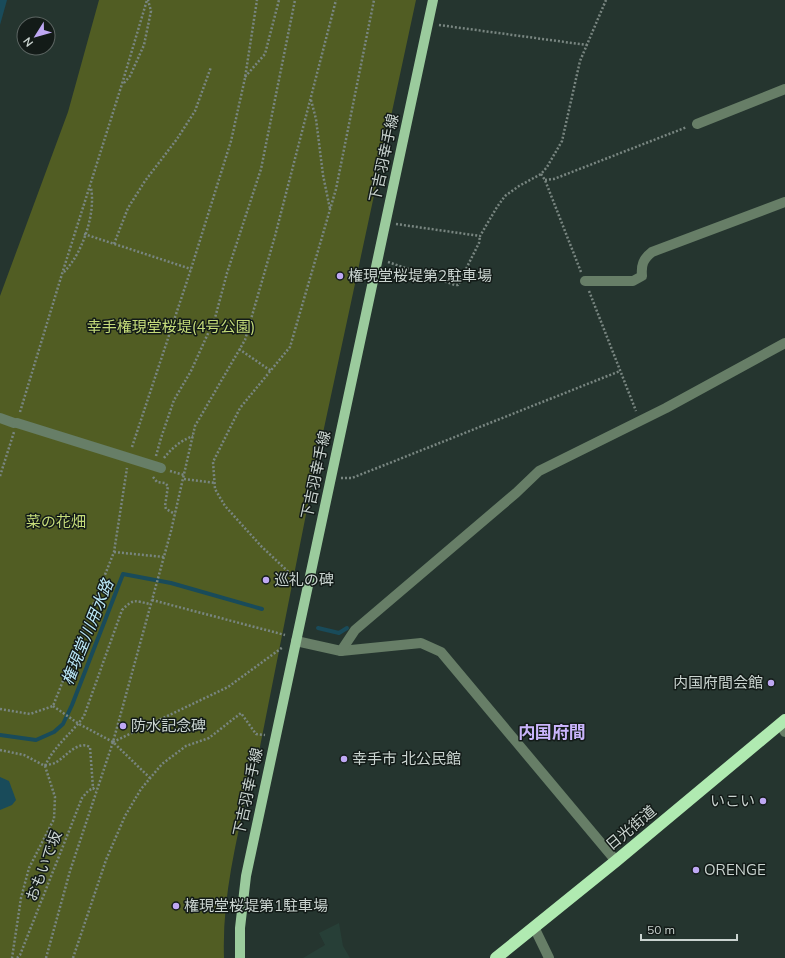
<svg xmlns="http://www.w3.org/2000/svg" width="785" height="958" viewBox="0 0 785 958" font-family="Mulish,'Noto Sans JP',sans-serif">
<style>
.built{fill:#273f37}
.green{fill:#515d23}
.water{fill:#194b5a}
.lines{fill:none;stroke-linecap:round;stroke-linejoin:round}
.stream{stroke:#194b5a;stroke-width:4}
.path{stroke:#798681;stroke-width:2.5;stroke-dasharray:2 2;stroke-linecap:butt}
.minor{stroke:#677e67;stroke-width:10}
.major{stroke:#9bcb9d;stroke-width:10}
.highway{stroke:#b0eab1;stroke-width:12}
.poi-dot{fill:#bfa8f4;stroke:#131b18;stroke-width:1.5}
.labels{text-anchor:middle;stroke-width:3;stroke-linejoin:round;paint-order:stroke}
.street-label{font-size:15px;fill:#cad4d0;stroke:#131b18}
.poi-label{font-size:15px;fill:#cad4d0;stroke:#131b18;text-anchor:start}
.park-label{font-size:15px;fill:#c5dc7a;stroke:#131b18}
.water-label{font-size:16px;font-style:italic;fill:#bce9f8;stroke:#131b18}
.quarter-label{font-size:17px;font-weight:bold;fill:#c9b4fb;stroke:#131b18}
</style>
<rect width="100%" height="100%" fill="#25352f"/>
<!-- built -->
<path class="built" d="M339,923L343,946L350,958H303L325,945L319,933Z"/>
<!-- green -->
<path class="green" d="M99,0H416L312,484L253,782L247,792C235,847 222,901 224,958H0V296L68,112Z"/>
<!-- water -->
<g class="water">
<path d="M0,0H7L0,25Z"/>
<path d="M0,777L9,781L16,800L12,805L0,810Z"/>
</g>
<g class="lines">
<!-- stream -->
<g class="stream">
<path d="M318,628L339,633L347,628"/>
<path d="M0,735L36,740L54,732L63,724L72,705L123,574L171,583L262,609"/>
</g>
<!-- path -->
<g class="path">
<path d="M439,25L587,45"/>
<path d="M245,77L265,54L279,0"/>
<path d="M124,83L130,76L144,45L151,11L148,0"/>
<path d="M311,100L316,119L323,175L330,209"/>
<path d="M541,174L545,180L581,272"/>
<path d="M545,180L554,179L687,127"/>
<path d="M396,224L480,236L497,207L505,196L519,186L541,174L547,167L562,141L580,61L606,0"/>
<path d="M84,234L191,269"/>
<path d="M114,244L128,208L145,181L177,139L195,111L211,67"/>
<path d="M388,262L455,285H458L479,243L480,236"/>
<path d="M64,272C82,254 96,214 91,188"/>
<path d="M589,291L636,411"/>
<path d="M239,349L271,371"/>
<path d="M20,412L62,274L122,84L147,0"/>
<path d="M132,447L191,269L231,141L245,78L257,0"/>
<path d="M156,456L161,438L174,400L191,371L215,318L227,273L261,169L295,0"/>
<path d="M164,458C172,448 180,441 193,436"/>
<path d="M170,471L184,475"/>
<path d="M0,476L14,432"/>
<path d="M153,477L157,482L165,483L168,486L165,506L166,509L175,514"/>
<path d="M341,478H352L620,371"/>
<path d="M184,479L215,483"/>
<path d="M114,552L164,557"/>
<path d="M297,580L261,546L225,506L215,489L213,462L240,408L290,347L336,189L374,0"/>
<path d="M152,600L285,635"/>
<path d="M53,706L79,724L113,742L150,778"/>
<path d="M0,709L30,714L53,706L114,552L127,468"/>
<path d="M113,742L228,687L283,647"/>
<path d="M0,750L24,755L45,766L55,797L54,819L29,868L21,898L12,958"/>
<path d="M45,765C48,765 52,764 55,763C66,757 77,740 90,747L93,788"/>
<path d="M45,766C54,746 72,733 84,716L122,610C134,598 135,601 150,604"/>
<path d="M17,958L20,955L82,798L88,791L93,788L96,791"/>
<path d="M46,958L70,871L113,742L171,531L195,426L245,340L275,236L336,0"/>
<path d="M73,958L106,860L125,816L141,789L162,764L186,746L209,738L241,713L256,734L265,735"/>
</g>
<!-- minor -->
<g class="minor">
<path d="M697,124L785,89"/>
<path d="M585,281H633L642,276C641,265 643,259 652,252L785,202"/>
<path d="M0,418L14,423"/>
<path d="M17,423L161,468"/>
<path d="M296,641L341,651L421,643L441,652L616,861"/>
<path d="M341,651L355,630L516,493L539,471L666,408L785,343"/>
<path d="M780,724L785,732"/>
<path d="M534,927L549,958"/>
</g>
<!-- major -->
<path class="major" d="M240,958V928L246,876L433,0"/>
<!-- highway -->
<path class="highway" d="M496,958L616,861L785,720"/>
</g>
<!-- markers -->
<g class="poi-dot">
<circle cx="340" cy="276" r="4"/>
<circle cx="266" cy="580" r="4"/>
<circle cx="771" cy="683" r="4"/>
<circle cx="123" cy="726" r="4"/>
<circle cx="344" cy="759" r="4"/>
<circle cx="763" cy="801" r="4"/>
<circle cx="696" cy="870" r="4"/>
<circle cx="176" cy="906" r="4"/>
</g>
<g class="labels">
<!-- street labels -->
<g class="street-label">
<text transform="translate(384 158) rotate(-78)" y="5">下吉羽幸手線</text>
<text transform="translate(316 475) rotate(-78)" y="5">下吉羽幸手線</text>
<text transform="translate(248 792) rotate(-78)" y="5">下吉羽幸手線</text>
<text transform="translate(631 828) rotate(-40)" y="5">日光街道</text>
<text transform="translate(44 866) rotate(-69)" y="5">おもいで坂</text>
</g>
<!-- poi labels -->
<g class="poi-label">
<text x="348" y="281">権現堂桜堤第2駐車場</text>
<text x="274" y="585">巡礼の碑</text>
<text x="763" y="688" text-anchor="end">内国府間会館</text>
<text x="131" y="731">防水記念碑</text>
<text x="352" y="764">幸手市 北公民館</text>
<text x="755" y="806" text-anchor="end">いこい</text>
<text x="704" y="875">ORENGE</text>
<text x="184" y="911">権現堂桜堤第1駐車場</text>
</g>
<!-- park labels -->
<g class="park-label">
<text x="171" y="332">幸手権現堂桜堤(4号公園)</text>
<text x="56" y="527">菜の花畑</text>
</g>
<!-- water labels -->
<g class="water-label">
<text transform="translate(87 632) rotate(-68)" y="6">権現堂川用水路</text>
</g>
<!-- quarter labels -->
<g class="quarter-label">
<text x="552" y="738">内国府間</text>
</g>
</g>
<!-- north arrow -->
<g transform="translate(36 36) rotate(233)"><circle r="19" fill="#131b18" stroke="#5c6562"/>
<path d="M0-3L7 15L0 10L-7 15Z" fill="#bfa8f4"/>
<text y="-6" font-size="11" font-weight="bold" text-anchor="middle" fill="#cad4d0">N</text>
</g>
<!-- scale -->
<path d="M641 934v6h96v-6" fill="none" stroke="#cad4d0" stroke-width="2"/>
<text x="647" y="934" font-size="12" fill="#cad4d0" stroke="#131b18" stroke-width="3" paint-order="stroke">50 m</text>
</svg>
